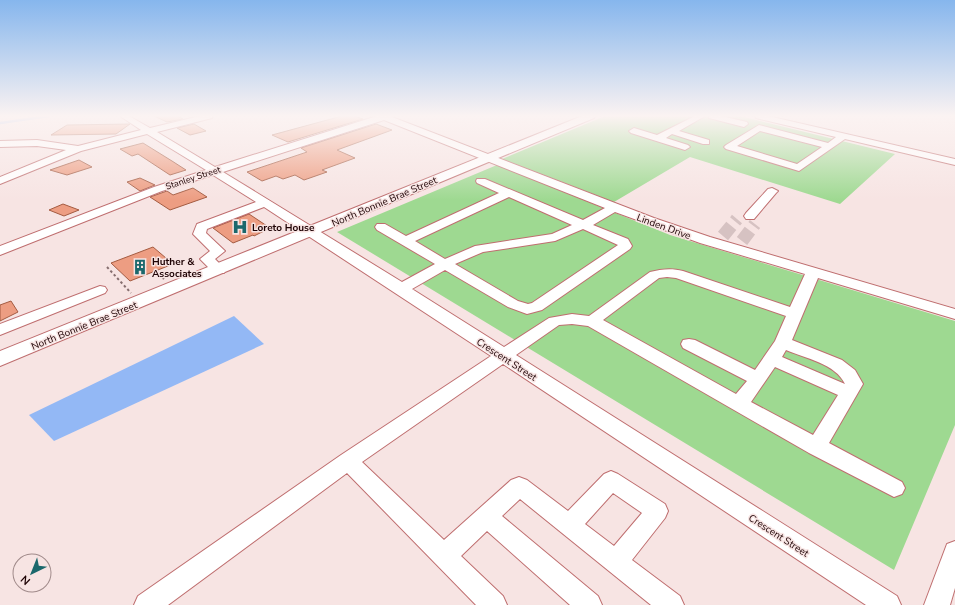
<svg xmlns="http://www.w3.org/2000/svg" width="955" height="605" viewBox="0 0 955 605" font-family="'Nunito Sans',sans-serif">
<style>
.green{fill:#9ed991}
.water{fill:#93b8f5}
.lines{fill:none;stroke-linecap:round;stroke-linejoin:round}
.stream{stroke:#93b8f5;stroke-width:2.5}
.building{fill:#ed9d82;stroke:#a45b41}
.minor-tunnel{stroke:#d6c2c2;stroke-width:13;stroke-dasharray:13 6;stroke-linecap:butt}
.minor-casing{stroke:#bf6e6f;stroke-width:2}
.major-casing{stroke:#bf6e6f;stroke-width:2}
.path{stroke:#866e6f;stroke-width:2;stroke-dasharray:2.5 2.5;stroke-linecap:butt}
.minor{fill:#fff;fill-rule:evenodd}
.major{fill:#fff;fill-rule:evenodd}
.labels{text-anchor:middle;stroke-width:3;stroke-linejoin:round;paint-order:stroke}
.far-street-label{font-size:9px;fill:#1e0204;stroke:#f7e4e3}
.street-label{font-size:10px;fill:#1e0204;stroke:#f7e4e3}
.poi-label{font-size:10px;font-weight:bold;fill:#1e0204;stroke:#f7e4e3;text-anchor:start}
</style>
<rect width="100%" height="100%" fill="#f7e4e3"/>
<!-- green -->
<g class="green">
<path d="M605,116H740L895,154L840,204L690,157L614,202L502,159Z"/>
<path d="M497,165L670,235L955,321V425L894,570L337,232Z"/>
</g>
<!-- water -->
<path class="water" d="M234,316L264,344L54,441L29,415Z"/>
<g class="lines">
<!-- stream -->
<path class="stream" d="M0,123L49,116"/>
</g>
<!-- building -->
<g class="building">
<path d="M154,116H177L183,119L167,122Z"/>
<path d="M342,116H354L363,119L288,142L272,135Z"/>
<path d="M130,124L116,134L51,135L67,125Z"/>
<path d="M194,124L206,131L190,135L177,128Z"/>
<path d="M376,124L392,130L337,150L355,158L322,170L327,172L304,180L295,175L283,179L276,176L262,181L247,172L307,152L301,148Z"/>
<path d="M143,143L172,161L186,170L170,175L138,154L132,156L120,149Z"/>
<path d="M79,160L92,167L67,175L50,170Z"/>
<path d="M140,178L155,185L140,191L127,182Z"/>
<path d="M193,188L207,197L170,210L150,197L167,191L173,195Z"/>
<path d="M63,204L79,210L64,216L49,210Z"/>
<path d="M249,214L270,228L254,236L253,235L233,243L213,228Z"/>
<path d="M153,247L173,264L130,281L111,263Z"/>
<path d="M11,301L18,312L0,321V305Z"/>
</g>
<g class="lines">
<!-- minor-tunnel -->
<g class="minor-tunnel">
<path d="M723,236L737,219"/>
<path d="M742,241L755,224"/>
</g>
<defs>
<g id="minor">
<path d="M120,116H129L150,128L200,116H213L212,118L157,132L215,167L377,116H393L392,117L654,218L710,237L955,309V319L818,278L792,340L842,360L855,370L863,384L829,443L902,482L905,488L902,494L894,497L809,453L588,326L572,324L559,325L516,355L897,596L901,605H866L503,364L362,462L444,540L511,480L519,477L527,480L568,511L604,474L611,471L618,474L665,504L668,511L665,518L632,560L680,596L684,605H651L520,499L502,516L598,596L602,605H570L487,531L461,556L503,596L507,605H476L347,473L168,605H134L138,596L341,455L491,356L264,207L207,229L206,233L225,251L215,259L226,270L224,273H214L200,259L210,251L193,234L197,224L256,202L213,175L162,191L0,255V246L154,187L206,170L147,134L81,151L0,184V177L66,150L37,146L0,147V141L37,140L78,146L141,130ZM384,120L605,208L583,220L485,179H477L476,181L477,183L499,193L406,236L385,224H377L375,227L377,230L435,264L402,282L223,172ZM509,197L572,225L552,234L475,246L445,259L415,241ZM615,212L700,243L805,274L790,307L683,271C672,268 661,269 650,272L589,316L572,314L549,318L504,347L412,289L445,270L508,307L527,314L542,310L630,249L632,246L628,239L593,225ZM583,229L618,245L532,303L528,304L518,301L455,264L483,252L555,241ZM667,277L676,278L786,316L775,341L755,370L695,340L689,339L683,340L681,344L683,348L747,381L736,394L603,320L659,278ZM786,350C805,358 836,364 845,384L782,357ZM775,367L838,395L813,435L751,402ZM613,493L642,513L614,546L585,524Z"/>
<path d="M695,116H705L679,131L709,140V144H703L672,134L666,138L688,145L690,147L685,150L631,133L629,131L634,128L657,135Z"/>
<path d="M708,116H721L747,122L748,124L744,127L709,118Z"/>
<path d="M755,116H768L955,159V165L845,139L799,171L726,149L724,147L726,145L759,125L828,143L836,137L756,118ZM760,131L822,147L797,164L737,146Z"/>
<path d="M772,188L778,191L776,193L754,219H746L744,216L746,213L768,189Z"/>
<path d="M100,286L105,287L107,290L105,293L0,335V324Z"/>
<path d="M955,541V588L950,605H924L947,544Z"/>
</g>
<path id="major" d="M582,116H595L594,118L0,366V351Z"/>
</defs>
<!-- minor casing -->
<use href="#minor" class="minor-casing"/>
<!-- major casing -->
<use href="#major" class="major-casing"/>
<!-- path -->
<g class="path">
<path d="M107,267L131,293"/>
<path d="M155,271L164,279"/>
</g>
<!-- minor -->
<use href="#minor" class="minor"/>
<!-- major -->
<use href="#major" class="major"/>
</g>
<!-- sky -->
<linearGradient id="sky" x2="0" y2="1"><stop stop-color="#86b6ed"/><stop offset="0.58" stop-color="#fbf3f2"/><stop offset="1" stop-color="#fbf3f2" stop-opacity="0"/></linearGradient>
<rect width="955" height="200" fill="url(#sky)"/>
<!-- icons -->
<defs>
<symbol id="hospital-bare" viewBox="-9 -9 18 18"><path d="M-5-5h3v3.5h4V-5h3V5h-3V1.5h-4V5h-3Z" fill="#1b686c" stroke="#f7e4e3" stroke-width="2.5" paint-order="stroke"/></symbol>
<symbol id="building-bare" viewBox="-9 -9 18 18"><path d="M-4-6H4V6H1V3H-1V6H-4ZM-2.5-4.3h1.7v1.8h-1.7ZM.8-4.3h1.7v1.8H.8ZM-2.5-1h1.7V.8h-1.7ZM.8-1h1.7V.8H.8Z" fill="#1b686c" stroke="#f7e4e3" stroke-width="2.5" paint-order="stroke"/></symbol>
</defs>
<g fill-rule="evenodd">
<use href="#hospital-bare" x="229" y="216" width="22" height="22"/>
<use href="#building-bare" x="129" y="256" width="22" height="22"/>
</g>
<g class="labels">
<!-- far-street labels -->
<g class="far-street-label">
<text transform="translate(193 178) rotate(-18)" y="3">Stanley Street</text>
</g>
<!-- street labels -->
<g class="street-label">
<text transform="translate(384 201) rotate(-23)" y="4">North Bonnie Brae Street</text>
<text transform="translate(664 226) rotate(20)" y="4">Linden Drive</text>
<text transform="translate(84 325) rotate(-22)" y="4">North Bonnie Brae Street</text>
<text transform="translate(507 359) rotate(33)" y="4">Crescent Street</text>
<text transform="translate(779 535) rotate(33)" y="4">Crescent Street</text>
</g>
<!-- poi labels -->
<g class="poi-label">
<text x="252" y="231">Loreto House</text>
<text x="152" y="265">Huther &amp;<tspan x="152" dy="12">Associates</tspan></text>
</g>
</g>
<!-- north arrow -->
<g transform="translate(32 573) rotate(223)"><circle r="19" fill="#f7e4e3" stroke="#a08a8a"/>
<path d="M0-3L7 15L0 10L-7 15Z" fill="#1b686c"/>
<text y="-6" font-size="11" font-weight="bold" text-anchor="middle" fill="#1e0204">N</text>
</g>
</svg>
